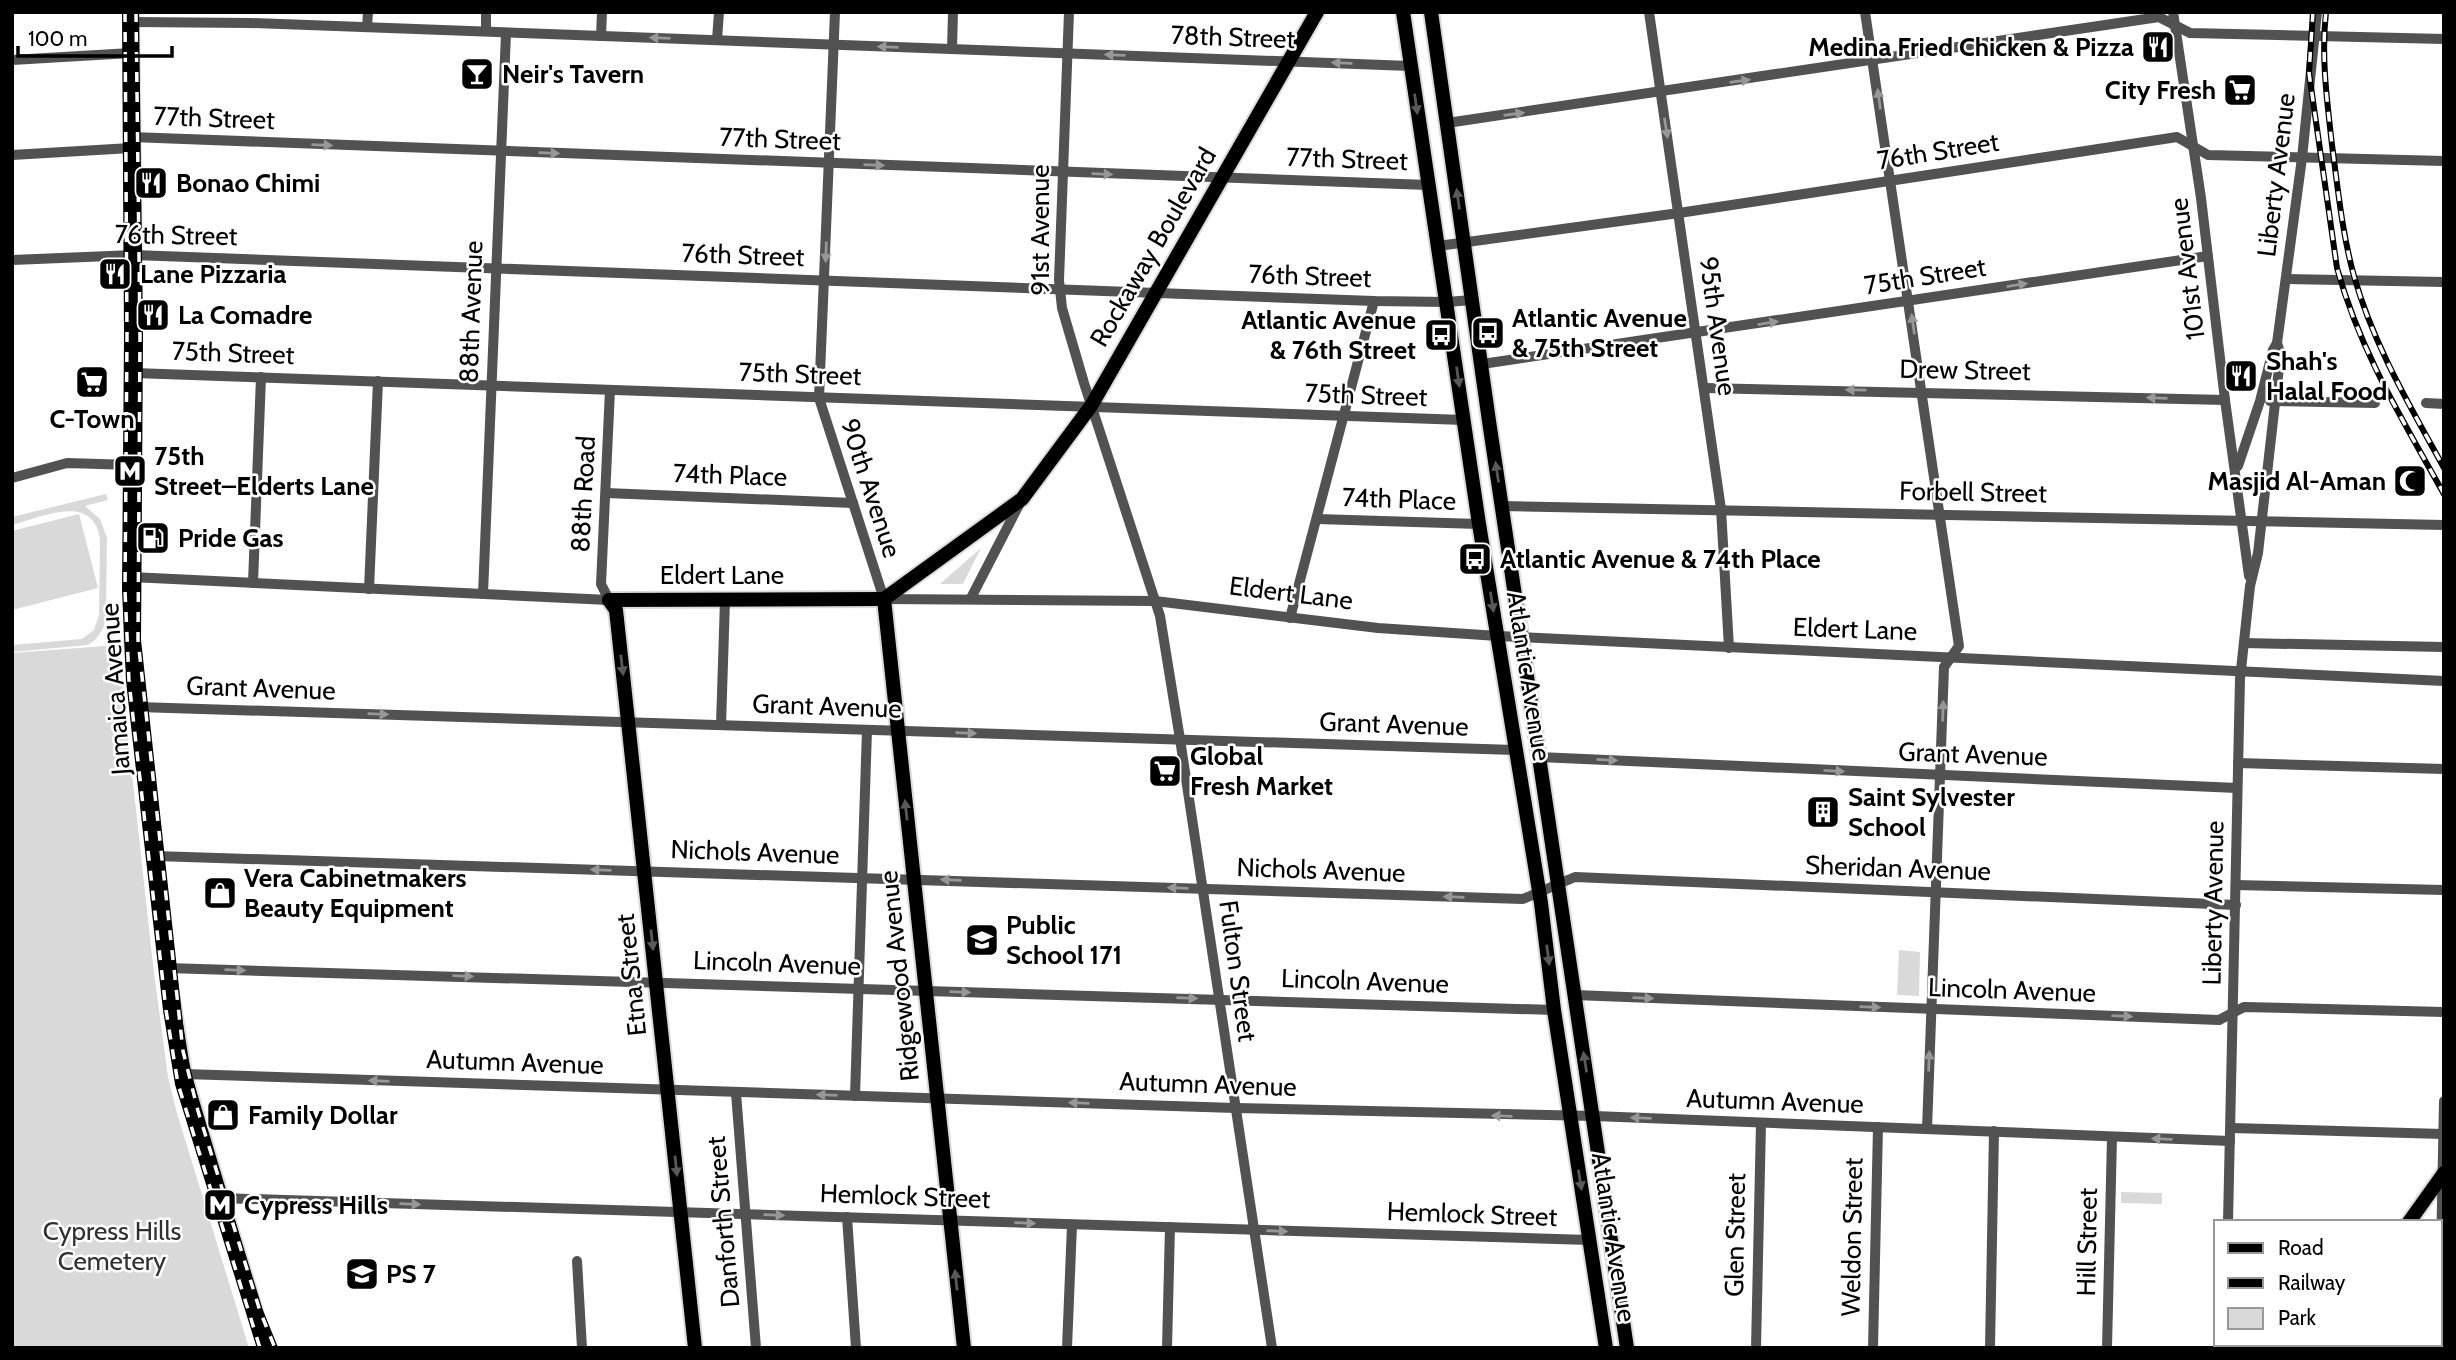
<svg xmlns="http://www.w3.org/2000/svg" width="2456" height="1360" viewBox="0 0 2456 1360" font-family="Cabin,sans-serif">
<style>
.green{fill:#d9d9d9}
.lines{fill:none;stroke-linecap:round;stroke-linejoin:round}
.major-casing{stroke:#dbdbdb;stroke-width:18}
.minor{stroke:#525252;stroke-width:10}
.major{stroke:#000;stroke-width:14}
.rail-casing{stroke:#000;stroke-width:6}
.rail{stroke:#fff;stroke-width:3.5;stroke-dasharray:10;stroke-linecap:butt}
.oneway{fill:#979797}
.oneway2{fill:#595959}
.labels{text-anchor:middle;stroke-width:5;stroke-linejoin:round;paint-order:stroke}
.street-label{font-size:26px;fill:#000;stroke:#fff}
.poi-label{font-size:26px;font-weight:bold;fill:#000;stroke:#fff;text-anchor:start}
.park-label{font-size:26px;fill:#303030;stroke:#fff}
</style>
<rect width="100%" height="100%" fill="#fff"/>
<!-- green -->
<g class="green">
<path d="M106,494L108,500L85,506L100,519L107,538L106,616L103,629L95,640L88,645L12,652V645L82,639L94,630L99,615L100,539C93,492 42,517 12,525V517Z"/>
<path d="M79,514L98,588L12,610V531Z"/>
<path d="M981,548L963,584H940Z"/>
<path d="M118,645L153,965L168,1077L177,1113L249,1348H12V653Z"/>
<path d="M1899,950L1920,952L1919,996L1897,995Z"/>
<path d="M2121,1192L2162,1193V1204L2121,1203Z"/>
</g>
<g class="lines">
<defs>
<g id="major">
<path d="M131,12L134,263L132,641L138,707L167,968L184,1074L266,1348"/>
<path d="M1403,12L1479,524L1541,903L1554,1010L1606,1348"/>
<path d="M1431,12L1489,421L1627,1348"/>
<path d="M884,599L964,1348"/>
<path d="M884,599L1022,499L1091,406L1317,12"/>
<path d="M609,600L616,610L627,712L695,1348"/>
<path d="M609,600L884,599"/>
<path d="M2409,1222L2444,1173"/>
<path d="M2440,1296L2444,1291"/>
<path d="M2330,1348L2332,1344"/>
<path d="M2408,1348L2410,1344"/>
</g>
</defs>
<!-- major casing -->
<use href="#major" class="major-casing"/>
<!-- minor -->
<g class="minor">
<path d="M835,12L819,398L884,599L1155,601L1378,628L1498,636L2444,681"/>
<path d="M1069,12L1059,280L1062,308L1084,383L1160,616L1180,739L1272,1348"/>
<path d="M1649,12L1721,509L1729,648"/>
<path d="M1865,12L1959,646L1944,667L1927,1129"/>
<path d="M2173,12L2201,198L2225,400L2249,576"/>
<path d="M131,22L251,23L1410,66"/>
<path d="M367,27L368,12"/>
<path d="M486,31V12"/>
<path d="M601,36L602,12"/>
<path d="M717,40L719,12"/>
<path d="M952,49L953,12"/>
<path d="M12,60L131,53"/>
<path d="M1447,123L2159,17L2190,33L2444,39"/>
<path d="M131,137L1428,185"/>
<path d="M12,155L131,148"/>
<path d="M1438,246L1679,213L2177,137L2208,155L2444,161"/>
<path d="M12,260L134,255L1374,301L1447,302L1472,300"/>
<path d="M2286,279L2444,282"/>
<path d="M1482,364L2208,256"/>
<path d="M134,373L1464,420"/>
<path d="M1705,388L2225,400"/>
<path d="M2270,401L2375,403"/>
<path d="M2426,403L2444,404"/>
<path d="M2238,466L2260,401L2273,350L2277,343L2302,158L2317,12"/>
<path d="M12,478L67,463L132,465"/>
<path d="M606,493L853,503"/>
<path d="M1502,506L2444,525"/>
<path d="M1317,519L1479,524"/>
<path d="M131,577L609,600L601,584L610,390"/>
<path d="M253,583L261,377"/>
<path d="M369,589L378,381"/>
<path d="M483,594L506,33"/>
<path d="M971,598L1021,501"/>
<path d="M1290,618L1374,301"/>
<path d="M2244,643L2444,647"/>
<path d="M138,707L1515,750"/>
<path d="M721,725L725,600"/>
<path d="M1539,757L2237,788"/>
<path d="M2238,763L2444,769"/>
<path d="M155,856L1523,899L1575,877L2236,905"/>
<path d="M2236,885L2444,890"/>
<path d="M167,968L1554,1010"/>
<path d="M1575,995L2219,1020L2244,1007L2444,1012"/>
<path d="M184,1074L1235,1108L1594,1116L2230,1141"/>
<path d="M736,1093L756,1348"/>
<path d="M855,1096L867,730"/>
<path d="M2231,1128L2443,1134"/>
<path d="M219,1198L1589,1240"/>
<path d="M847,1217L856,1348"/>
<path d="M2228,1222L2240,679L2250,586L2258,553L2279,368L2280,352L2277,343"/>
<path d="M577,1261L582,1348"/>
<path d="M2440,1305L2444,1101"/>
<path d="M1067,1348L1072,1225"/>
<path d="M1167,1348L1170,1227"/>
<path d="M1756,1348L1761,1123"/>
<path d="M1873,1348L1878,1127"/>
<path d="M1990,1348L1994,1131"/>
<path d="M2107,1348L2112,1137"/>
<path d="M2225,1348L2226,1344"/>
<path d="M2440,1348V1344"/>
</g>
<!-- major -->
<use href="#major" class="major"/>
<defs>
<g id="rail">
<path d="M125,12L127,336L125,590L129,681L166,1010L178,1084L260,1348"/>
<path d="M136,12L140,336L138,640L183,1051L198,1111L260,1311L275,1348"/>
<path d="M2313,12L2309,73L2337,268C2360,351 2402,419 2444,494"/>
<path d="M2326,12C2321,57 2327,100 2332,145C2338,189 2342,233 2354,276C2373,344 2410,406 2444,468"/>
</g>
</defs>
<!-- rail casing -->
<use href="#rail" class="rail-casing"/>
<!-- rail -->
<use href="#rail" class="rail"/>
</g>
<!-- one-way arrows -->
<defs><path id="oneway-solid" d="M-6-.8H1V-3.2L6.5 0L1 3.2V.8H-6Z" transform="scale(1.75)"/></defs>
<g class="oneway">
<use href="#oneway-solid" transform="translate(660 38) rotate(-178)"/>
<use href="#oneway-solid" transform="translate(888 47) rotate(-178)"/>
<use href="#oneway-solid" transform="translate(1115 55) rotate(-178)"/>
<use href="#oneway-solid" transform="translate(1342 63) rotate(-178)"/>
<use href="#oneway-solid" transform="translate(1740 81) rotate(-8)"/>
<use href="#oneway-solid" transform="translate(1879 99) rotate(-98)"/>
<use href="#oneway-solid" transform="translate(1514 114) rotate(-8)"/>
<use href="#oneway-solid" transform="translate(1666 128) rotate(81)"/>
<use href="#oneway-solid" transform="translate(322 145) rotate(2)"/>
<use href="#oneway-solid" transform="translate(549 153) rotate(2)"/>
<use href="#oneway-solid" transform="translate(874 165) rotate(2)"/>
<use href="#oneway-solid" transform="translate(1102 174) rotate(2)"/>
<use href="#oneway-solid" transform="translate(826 252) rotate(92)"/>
<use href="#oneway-solid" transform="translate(2017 285) rotate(-9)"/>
<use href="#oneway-solid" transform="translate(1768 323) rotate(-9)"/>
<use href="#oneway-solid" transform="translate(1913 324) rotate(-98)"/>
<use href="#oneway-solid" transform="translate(1856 390) rotate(-179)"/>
<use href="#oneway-solid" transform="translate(2157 398) rotate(-178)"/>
<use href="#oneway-solid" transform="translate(1943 711) rotate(-88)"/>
<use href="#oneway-solid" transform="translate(378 714) rotate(2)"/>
<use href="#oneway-solid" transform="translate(966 733) rotate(2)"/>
<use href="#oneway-solid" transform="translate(1607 760) rotate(3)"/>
<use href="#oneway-solid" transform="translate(1834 771) rotate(3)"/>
<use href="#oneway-solid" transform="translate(601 870) rotate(-178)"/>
<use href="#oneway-solid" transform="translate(951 880) rotate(-178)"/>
<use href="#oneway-solid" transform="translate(1178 888) rotate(-178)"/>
<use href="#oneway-solid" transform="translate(1454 897) rotate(-178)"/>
<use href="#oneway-solid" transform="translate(235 970) rotate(2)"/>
<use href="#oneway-solid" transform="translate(463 976) rotate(2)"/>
<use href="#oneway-solid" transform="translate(960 992) rotate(2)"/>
<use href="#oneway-solid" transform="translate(1187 998) rotate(2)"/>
<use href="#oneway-solid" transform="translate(1643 998) rotate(2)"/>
<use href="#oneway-solid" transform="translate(1870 1007) rotate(2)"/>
<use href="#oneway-solid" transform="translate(2122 1016) rotate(2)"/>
<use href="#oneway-solid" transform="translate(1929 1061) rotate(-88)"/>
<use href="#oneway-solid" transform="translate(379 1081) rotate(-178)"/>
<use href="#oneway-solid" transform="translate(827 1095) rotate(-178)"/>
<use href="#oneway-solid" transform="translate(1079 1103) rotate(-178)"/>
<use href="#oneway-solid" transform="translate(1502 1116) rotate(-178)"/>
<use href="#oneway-solid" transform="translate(1641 1118) rotate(-178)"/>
<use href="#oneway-solid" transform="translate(2162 1139) rotate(-178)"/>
<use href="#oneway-solid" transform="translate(410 1204) rotate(2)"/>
<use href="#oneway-solid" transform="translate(774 1215) rotate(2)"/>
<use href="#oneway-solid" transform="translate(1025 1223) rotate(2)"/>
<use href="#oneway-solid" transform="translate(1277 1231) rotate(2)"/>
</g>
<g class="oneway2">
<use href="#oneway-solid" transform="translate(1416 104) rotate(82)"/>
<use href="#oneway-solid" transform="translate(1458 199) rotate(-98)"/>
<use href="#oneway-solid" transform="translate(1458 377) rotate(82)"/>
<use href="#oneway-solid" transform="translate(1497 472) rotate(-99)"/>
<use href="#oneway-solid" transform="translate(1492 602) rotate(81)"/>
<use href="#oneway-solid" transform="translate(622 665) rotate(83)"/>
<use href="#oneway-solid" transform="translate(906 810) rotate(-96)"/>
<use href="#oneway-solid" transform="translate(652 940) rotate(84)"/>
<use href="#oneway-solid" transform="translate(1548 955) rotate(83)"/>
<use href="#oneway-solid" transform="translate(1585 1062) rotate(-99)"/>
<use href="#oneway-solid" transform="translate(676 1166) rotate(84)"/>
<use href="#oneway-solid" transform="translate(1580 1180) rotate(81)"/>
<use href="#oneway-solid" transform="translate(956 1280) rotate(-96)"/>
</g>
<!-- icons -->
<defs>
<symbol id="restaurant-square" viewBox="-11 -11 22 22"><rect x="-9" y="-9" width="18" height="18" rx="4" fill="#000" stroke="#fff"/><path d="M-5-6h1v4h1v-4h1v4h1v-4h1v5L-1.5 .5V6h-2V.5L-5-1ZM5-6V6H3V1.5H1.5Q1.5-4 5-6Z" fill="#fff"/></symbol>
<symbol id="bar-square" viewBox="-11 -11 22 22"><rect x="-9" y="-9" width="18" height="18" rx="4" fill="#000" stroke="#fff"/><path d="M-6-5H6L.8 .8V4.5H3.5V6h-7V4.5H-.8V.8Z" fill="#fff"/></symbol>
<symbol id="supermarket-square" viewBox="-11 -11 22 22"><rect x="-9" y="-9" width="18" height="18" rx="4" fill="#000" stroke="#fff"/><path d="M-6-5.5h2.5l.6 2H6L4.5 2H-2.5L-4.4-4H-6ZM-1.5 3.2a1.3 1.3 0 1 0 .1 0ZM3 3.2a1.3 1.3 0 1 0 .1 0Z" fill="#fff"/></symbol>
<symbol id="bus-square" viewBox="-11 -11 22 22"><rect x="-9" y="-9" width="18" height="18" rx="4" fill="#000" stroke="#fff"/><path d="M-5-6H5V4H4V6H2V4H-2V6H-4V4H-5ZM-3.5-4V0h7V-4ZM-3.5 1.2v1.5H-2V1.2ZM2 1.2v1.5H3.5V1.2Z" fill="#fff"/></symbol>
<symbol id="metro-square" viewBox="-11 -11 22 22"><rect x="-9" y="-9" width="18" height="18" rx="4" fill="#000" stroke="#fff"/><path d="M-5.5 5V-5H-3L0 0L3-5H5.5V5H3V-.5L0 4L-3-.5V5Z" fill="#fff"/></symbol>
<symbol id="mosque-square" viewBox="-11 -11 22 22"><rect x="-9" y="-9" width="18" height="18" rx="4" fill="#000" stroke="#fff"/><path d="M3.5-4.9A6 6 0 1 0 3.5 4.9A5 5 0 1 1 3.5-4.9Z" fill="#fff"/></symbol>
<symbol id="fuel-square" viewBox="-11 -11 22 22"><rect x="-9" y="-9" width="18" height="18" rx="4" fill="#000" stroke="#fff"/><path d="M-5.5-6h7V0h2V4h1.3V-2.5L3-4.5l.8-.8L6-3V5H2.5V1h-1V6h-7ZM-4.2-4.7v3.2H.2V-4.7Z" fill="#fff"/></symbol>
<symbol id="building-square" viewBox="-11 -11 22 22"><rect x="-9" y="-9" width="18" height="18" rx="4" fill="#000" stroke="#fff"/><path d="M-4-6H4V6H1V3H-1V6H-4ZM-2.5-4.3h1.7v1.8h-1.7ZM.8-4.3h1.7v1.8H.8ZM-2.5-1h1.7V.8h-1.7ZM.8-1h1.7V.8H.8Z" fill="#fff"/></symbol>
<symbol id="shop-square" viewBox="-11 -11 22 22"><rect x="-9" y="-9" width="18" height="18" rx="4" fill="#000" stroke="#fff"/><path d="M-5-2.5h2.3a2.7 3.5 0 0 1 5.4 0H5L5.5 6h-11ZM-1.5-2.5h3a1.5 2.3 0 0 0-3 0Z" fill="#fff"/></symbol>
<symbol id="school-square" viewBox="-11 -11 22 22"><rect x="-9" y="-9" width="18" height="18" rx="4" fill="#000" stroke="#fff"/><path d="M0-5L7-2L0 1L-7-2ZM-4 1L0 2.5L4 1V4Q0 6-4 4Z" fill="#fff"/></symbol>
</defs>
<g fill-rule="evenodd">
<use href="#restaurant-square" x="2139" y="28" width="38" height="38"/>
<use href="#bar-square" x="458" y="55" width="38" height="38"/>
<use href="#supermarket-square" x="2221" y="71" width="38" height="38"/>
<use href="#restaurant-square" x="132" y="164" width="38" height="38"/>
<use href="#restaurant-square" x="96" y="255" width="38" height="38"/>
<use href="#restaurant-square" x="134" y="296" width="38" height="38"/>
<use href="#bus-square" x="1469" y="314" width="38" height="38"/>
<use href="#bus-square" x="1422" y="316" width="38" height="38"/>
<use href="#restaurant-square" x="2222" y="357" width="38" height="38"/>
<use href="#supermarket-square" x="73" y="363" width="38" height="38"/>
<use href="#metro-square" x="111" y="452" width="38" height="38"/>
<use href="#mosque-square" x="2391" y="462" width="38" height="38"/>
<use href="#fuel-square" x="134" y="519" width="38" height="38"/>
<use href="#bus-square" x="1456" y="540" width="38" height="38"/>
<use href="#supermarket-square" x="1146" y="752" width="38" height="38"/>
<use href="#building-square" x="1804" y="793" width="38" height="38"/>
<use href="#shop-square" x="201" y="874" width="38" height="38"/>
<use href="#school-square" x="963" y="921" width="38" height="38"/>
<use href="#shop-square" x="204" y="1096" width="38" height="38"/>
<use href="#metro-square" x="201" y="1186" width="38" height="38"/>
<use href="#school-square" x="343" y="1255" width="38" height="38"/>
</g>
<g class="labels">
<!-- street labels -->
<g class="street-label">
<text transform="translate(1233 37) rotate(2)" y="9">78th Street</text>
<text transform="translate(214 118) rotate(2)" y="9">77th Street</text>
<text transform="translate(780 139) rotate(2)" y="9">77th Street</text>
<text transform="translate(1938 151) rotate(-9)" y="9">76th Street</text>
<text transform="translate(1347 159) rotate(2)" y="9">77th Street</text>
<text transform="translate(2276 175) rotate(-83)" y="9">Liberty Avenue</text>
<text transform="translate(1040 230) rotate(-90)" y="9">91st Avenue</text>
<text transform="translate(176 235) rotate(1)" y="9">76th Street</text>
<text transform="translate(1153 247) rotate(-60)" y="9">Rockaway Boulevard</text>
<text transform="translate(743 255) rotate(2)" y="9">76th Street</text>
<text transform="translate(2187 269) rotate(-97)" y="9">101st Avenue</text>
<text transform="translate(1310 276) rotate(2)" y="9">76th Street</text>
<text transform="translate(1925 276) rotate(-9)" y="9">75th Street</text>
<text transform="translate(471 312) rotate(-88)" y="9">88th Avenue</text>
<text transform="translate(1718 326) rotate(82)" y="9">95th Avenue</text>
<text transform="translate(233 353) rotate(2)" y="9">75th Street</text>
<text transform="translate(1965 370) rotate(1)" y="9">Drew Street</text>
<text transform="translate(800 374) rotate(2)" y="9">75th Street</text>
<text transform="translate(1366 395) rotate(2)" y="9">75th Street</text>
<text transform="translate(730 475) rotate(2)" y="9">74th Place</text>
<text transform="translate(871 488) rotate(72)" y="9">90th Avenue</text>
<text transform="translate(1973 492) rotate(1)" y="9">Forbell Street</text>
<text transform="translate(583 494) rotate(-87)" y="9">88th Road</text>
<text transform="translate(1399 499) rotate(2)" y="9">74th Place</text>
<text x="722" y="584">Eldert Lane</text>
<text transform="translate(1291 593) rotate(7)" y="9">Eldert Lane</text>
<text transform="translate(1855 629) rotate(2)" y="9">Eldert Lane</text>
<text transform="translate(1529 676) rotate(81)" y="9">Atlantic Avenue</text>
<text transform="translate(261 688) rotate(2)" y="9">Grant Avenue</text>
<text transform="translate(115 689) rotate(-94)" y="9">Jamaica Avenue</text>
<text transform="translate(827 706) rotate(2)" y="9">Grant Avenue</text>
<text transform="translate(1394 724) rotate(2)" y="9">Grant Avenue</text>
<text transform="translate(1973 754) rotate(2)" y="9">Grant Avenue</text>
<text transform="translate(755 852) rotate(2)" y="9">Nichols Avenue</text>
<text transform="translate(1898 868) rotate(2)" y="9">Sheridan Avenue</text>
<text transform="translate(1321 870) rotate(2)" y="9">Nichols Avenue</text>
<text transform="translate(2213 903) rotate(-89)" y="9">Liberty Avenue</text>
<text transform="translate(777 963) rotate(2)" y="9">Lincoln Avenue</text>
<text transform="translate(1238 971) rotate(82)" y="9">Fulton Street</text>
<text transform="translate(631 975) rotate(-96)" y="9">Etna Street</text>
<text transform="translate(899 976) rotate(-96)" y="9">Ridgewood Avenue</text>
<text transform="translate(1365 981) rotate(2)" y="9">Lincoln Avenue</text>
<text transform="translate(2012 990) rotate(2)" y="9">Lincoln Avenue</text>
<text transform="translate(515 1062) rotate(2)" y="9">Autumn Avenue</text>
<text transform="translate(1208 1084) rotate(2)" y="9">Autumn Avenue</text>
<text transform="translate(1775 1101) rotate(2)" y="9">Autumn Avenue</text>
<text transform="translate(905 1196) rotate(2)" y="9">Hemlock Street</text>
<text transform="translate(1472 1214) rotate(2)" y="9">Hemlock Street</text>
<text transform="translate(723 1222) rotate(-95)" y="9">Danforth Street</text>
<text transform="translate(1735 1235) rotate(-89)" y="9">Glen Street</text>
<text transform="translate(1614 1237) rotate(81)" y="9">Atlantic Avenue</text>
<text transform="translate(1852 1237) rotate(-89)" y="9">Weldon Street</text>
<text transform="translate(2087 1242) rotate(-89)" y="9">Hill Street</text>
</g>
<!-- poi labels -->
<g class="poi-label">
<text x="2134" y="56" text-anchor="end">Medina Fried Chicken &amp; Pizza</text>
<text x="502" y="83">Neir's Tavern</text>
<text x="2216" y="99" text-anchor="end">City Fresh</text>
<text x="176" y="192">Bonao Chimi</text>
<text x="140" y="283">Lane Pizzaria</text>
<text x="178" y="324">La Comadre</text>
<text x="1512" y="327">Atlantic Avenue<tspan x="1512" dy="30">&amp; 75th Street</tspan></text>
<text x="1416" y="329" text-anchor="end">Atlantic Avenue<tspan x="1416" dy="30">&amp; 76th Street</tspan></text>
<text x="2266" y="370">Shah's<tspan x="2266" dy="30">Halal Food</tspan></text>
<text x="92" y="428" text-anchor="middle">C-Town</text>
<text x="154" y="465">75th<tspan x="154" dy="30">Street–Elderts Lane</tspan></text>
<text x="2386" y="490" text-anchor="end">Masjid Al-Aman</text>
<text x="178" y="547">Pride Gas</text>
<text x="1500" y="568">Atlantic Avenue &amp; 74th Place</text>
<text x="1190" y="765">Global<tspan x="1190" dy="30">Fresh Market</tspan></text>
<text x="1848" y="806">Saint Sylvester<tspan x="1848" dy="30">School</tspan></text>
<text x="244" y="887">Vera Cabinetmakers<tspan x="244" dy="30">Beauty Equipment</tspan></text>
<text x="1006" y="934">Public<tspan x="1006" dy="30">School 171</tspan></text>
<text x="248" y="1124">Family Dollar</text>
<text x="244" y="1214">Cypress Hills</text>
<text x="386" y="1283">PS 7</text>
</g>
<!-- park labels -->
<g class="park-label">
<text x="112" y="1240">Cypress Hills<tspan x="112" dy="30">Cemetery</tspan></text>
</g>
</g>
<!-- border -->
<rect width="2456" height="1360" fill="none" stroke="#000000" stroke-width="28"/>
<!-- legend -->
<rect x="2214" y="1220" width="228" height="126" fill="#ffffff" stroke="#999999" stroke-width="2"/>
<rect x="2228" y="1243" width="35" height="10" fill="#000000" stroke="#999999" stroke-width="2"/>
<text x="2278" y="1255" font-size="21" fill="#000000">Road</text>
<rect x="2228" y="1278" width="35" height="10" fill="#000000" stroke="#999999" stroke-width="2"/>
<text x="2278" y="1290" font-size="21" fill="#000000">Railway</text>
<rect x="2228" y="1308" width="35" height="21" fill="#d9d9d9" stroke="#999999" stroke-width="2"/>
<text x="2278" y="1325" font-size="21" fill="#000000">Park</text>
<!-- scale -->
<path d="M18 46v10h154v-10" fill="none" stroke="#000000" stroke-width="3.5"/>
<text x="28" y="46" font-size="21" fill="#000000" stroke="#ffffff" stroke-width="5" paint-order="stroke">100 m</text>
</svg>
